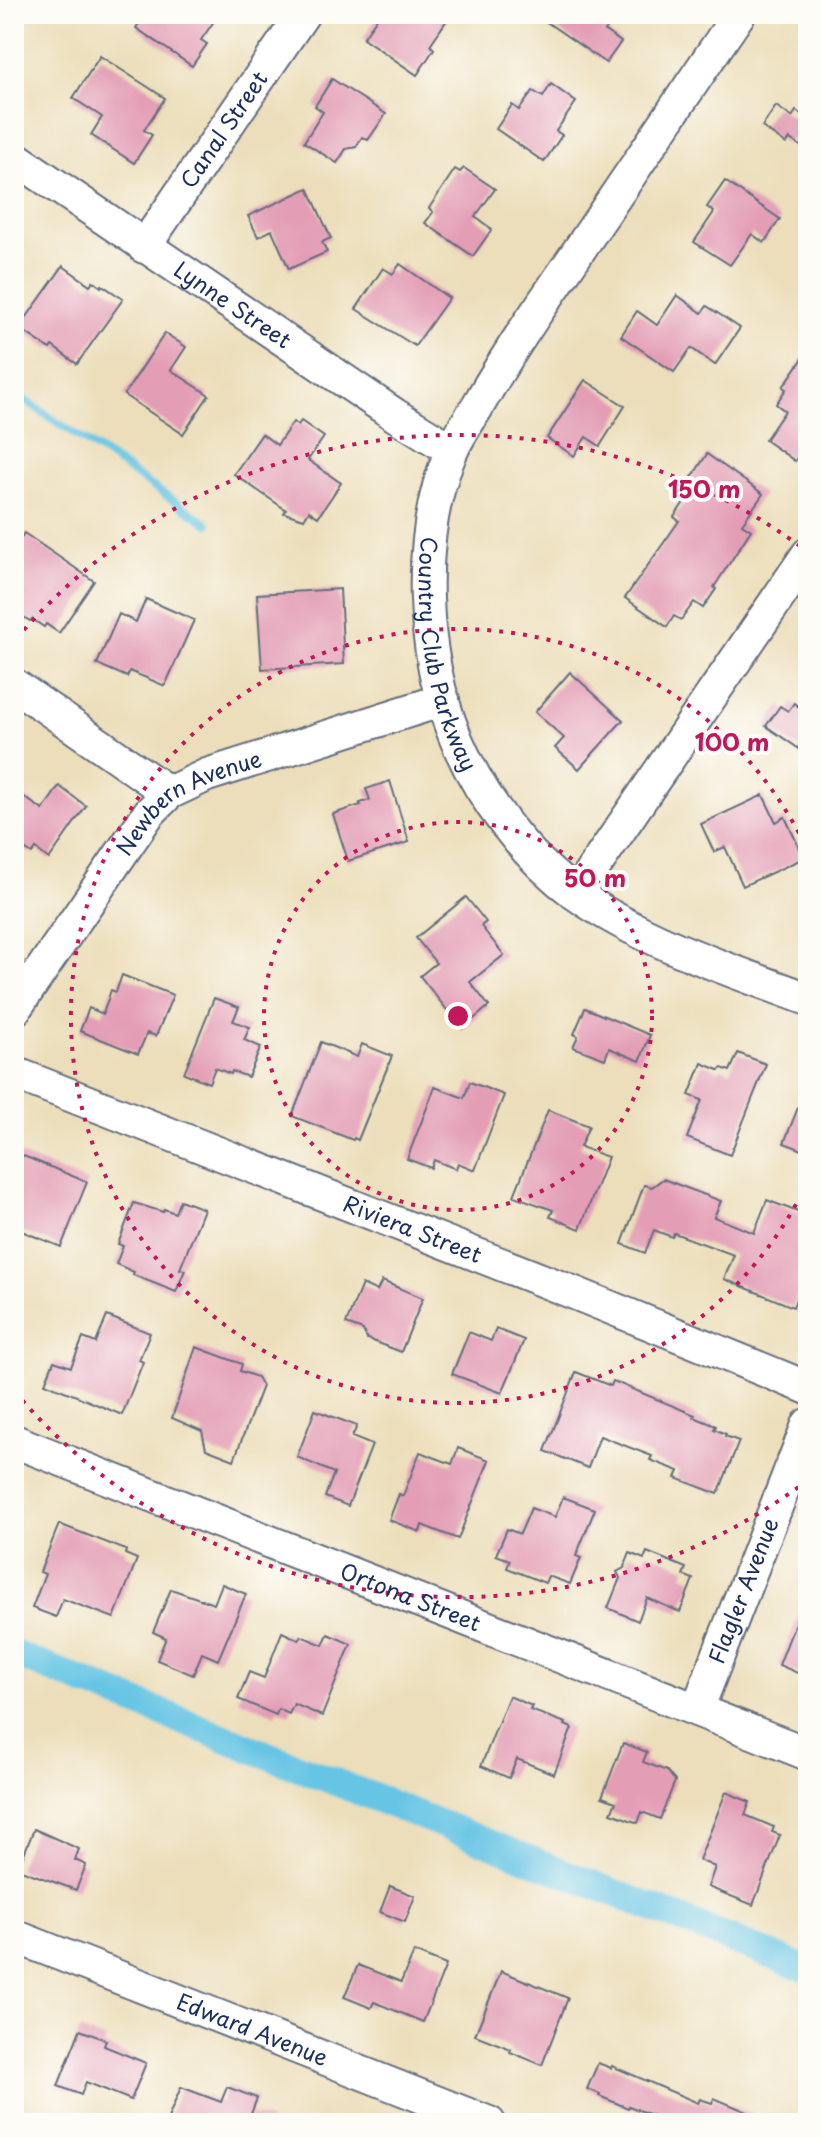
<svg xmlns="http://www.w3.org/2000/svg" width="822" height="2137" viewBox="0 0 822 2137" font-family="'Playpen Sans',sans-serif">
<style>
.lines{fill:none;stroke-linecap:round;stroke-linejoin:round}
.stream{stroke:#66c5e4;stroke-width:8}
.canal{stroke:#66c5e4;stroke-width:28}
.building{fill:#e39db5}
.minor-casing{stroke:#646c7e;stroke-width:36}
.minor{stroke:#fff;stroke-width:32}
.ring{fill:none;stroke:#c2185b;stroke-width:4;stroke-dasharray:4 8}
.labels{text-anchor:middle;stroke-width:8;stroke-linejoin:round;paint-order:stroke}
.street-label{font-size:22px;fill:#1b2f5e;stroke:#fdfcf7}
.centre{fill:#c2185b;stroke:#fdfcf7;stroke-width:4}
.ring-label{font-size:24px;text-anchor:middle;font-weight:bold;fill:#c2185b;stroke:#fdfcf7;stroke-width:8;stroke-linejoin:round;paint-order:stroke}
</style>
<rect width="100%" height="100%" fill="#fdfcf7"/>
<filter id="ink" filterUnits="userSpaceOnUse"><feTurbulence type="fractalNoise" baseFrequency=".0125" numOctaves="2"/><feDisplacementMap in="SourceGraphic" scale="16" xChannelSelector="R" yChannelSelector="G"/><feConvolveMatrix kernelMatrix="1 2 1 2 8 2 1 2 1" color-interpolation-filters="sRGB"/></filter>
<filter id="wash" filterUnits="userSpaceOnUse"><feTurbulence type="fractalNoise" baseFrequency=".006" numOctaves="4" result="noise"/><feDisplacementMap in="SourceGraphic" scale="32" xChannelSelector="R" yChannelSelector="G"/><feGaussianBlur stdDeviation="1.8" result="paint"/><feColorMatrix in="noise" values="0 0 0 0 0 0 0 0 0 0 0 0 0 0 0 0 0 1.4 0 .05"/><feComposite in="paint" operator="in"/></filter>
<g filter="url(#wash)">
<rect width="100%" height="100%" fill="#ecdeba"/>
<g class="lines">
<!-- stream -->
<path class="stream" d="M14,393L208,524"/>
<!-- canal -->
<path class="canal" d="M14,1654L808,1970"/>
</g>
<g id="blocks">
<!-- building -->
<g class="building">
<path d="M145,14H219L201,40L207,44L192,66L136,28Z"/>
<path d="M380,14H451L430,45L434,49L417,75L363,38Z"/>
<path d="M535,14H614L607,24L609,26L605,31L621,42L606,63Z"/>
<path d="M100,56L165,98L144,130L152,135L134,163L91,135L102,117L73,98Z"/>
<path d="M332,79L386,114L368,140L362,137L356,147L346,149L337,163L304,142L323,112L315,106Z"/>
<path d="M551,84L576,102L556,131L562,135L544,162L496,129L512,105L519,110L533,91L543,97Z"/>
<path d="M776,106L792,117L796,111L808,120V151L790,139L786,144L762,127Z"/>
<path d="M464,168L495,189L475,217L492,229L473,256L425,223L433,212L429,208L455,169L460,172Z"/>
<path d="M725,181L780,219L764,243L752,234L730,265L694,242L714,212L707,207Z"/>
<path d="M308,188L331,238L322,242L327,252L289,269L272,230L258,237L248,216Z"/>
<path d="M400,264L449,298L415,346L356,309L383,268L393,274Z"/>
<path d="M63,266L90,285L93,281L101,287L102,285L123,299L77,364L52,346L50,349L19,328Z"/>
<path d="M677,295L702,313L707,306L740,328L715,365L691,348L674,372L621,336L637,311L657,325Z"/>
<path d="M165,333L186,347L171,370L209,395L183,434L124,395Z"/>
<path d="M808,351V442L795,461L765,440L785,411L776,404L786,389L783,387Z"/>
<path d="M585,380L625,406L600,446L586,437L574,456L547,438Z"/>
<path d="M301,421L324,437L308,460L341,483L318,517L309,511L304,519L284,513L286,510L234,474L262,434L277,445L293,422L298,425Z"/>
<path d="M707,454L763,494L742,524L751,530L714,587L716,589L703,608L694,602L681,620L674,616L667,627L625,598L679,521L674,517L691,492L685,488Z"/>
<path d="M24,533L94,581L59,633L46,624L44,627L32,619L30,621L14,611V548Z"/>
<path d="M340,589L344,664L262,669L257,594Z"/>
<path d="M146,599L194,620L165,686L130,671L127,677L97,664L119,614L136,622Z"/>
<path d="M570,672L623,720L579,769L555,748L564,738L535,712Z"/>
<path d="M794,703L808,714V755L766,726L780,706L788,711Z"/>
<path d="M390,781L409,842L348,861L333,814L361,805L360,803L370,800L366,789Z"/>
<path d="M59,786L86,806L49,859L36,849L32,854L14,842V790L43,810Z"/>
<path d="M763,795L776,822L785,817L804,858L743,886L725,847L714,852L701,824Z"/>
<path d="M466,897L486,922L481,926L504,955L470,982L489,1006L462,1029L420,976L436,963L416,938Z"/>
<path d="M122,975L173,995L156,1036L147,1033L138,1054L80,1031L89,1008L103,1014L111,990L116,992Z"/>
<path d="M214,998L239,1007L233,1021L250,1027L244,1040L261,1047L248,1077L232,1071L231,1074L215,1068L209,1083L184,1073Z"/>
<path d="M585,1008L650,1035L640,1061L609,1048L605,1059L573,1047L578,1036L574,1034Z"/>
<path d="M321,1042L357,1057L362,1044L392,1056L358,1140L354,1138L353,1140L292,1116Z"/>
<path d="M738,1053L766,1064L730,1155L687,1138L702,1100L689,1095L702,1063L719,1070L722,1068L730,1071Z"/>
<path d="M470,1082L504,1095L475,1170L458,1163L456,1169L434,1160L431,1168L407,1159L435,1087L464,1098Z"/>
<path d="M807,1085L808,1086V1152L784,1143Z"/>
<path d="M548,1110L589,1126L580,1147L608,1157L580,1229L550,1217L553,1210L514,1196Z"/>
<path d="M14,1152L87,1182L61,1247L14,1228Z"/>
<path d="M663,1179L721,1201L714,1217L754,1233L767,1200L808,1216V1233L801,1252L808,1255V1268L793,1307L724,1279L734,1255L674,1233L672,1237L654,1230L645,1253L622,1244L644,1185L652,1187Z"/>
<path d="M180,1200L204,1209L180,1269L185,1270L176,1292L133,1275L134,1272L116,1264L123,1246L118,1244L134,1203L163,1212L164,1209L175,1213Z"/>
<path d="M382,1281L423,1298L401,1352L367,1339L363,1330L346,1324L362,1284L377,1291Z"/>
<path d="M107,1316L150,1333L139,1360L143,1362L122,1415L45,1383L54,1361L71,1367L83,1338L96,1343Z"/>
<path d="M496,1329L524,1340L502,1393L452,1374L469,1332L491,1341Z"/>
<path d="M196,1347L242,1364L240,1371L257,1377L262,1386L234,1460L206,1449L202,1431L172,1418Z"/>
<path d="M576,1372L611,1386L613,1381L695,1415L694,1417L716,1426L714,1429L726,1434L725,1436L739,1441L718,1494L676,1478L679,1471L650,1460L652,1456L600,1436L588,1468L545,1451Z"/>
<path d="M315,1410L357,1426L352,1437L372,1445L348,1506L325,1497L334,1473L297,1457Z"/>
<path d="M458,1448L489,1460L458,1539L422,1525L420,1532L389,1520L399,1494L403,1496L420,1452L452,1464Z"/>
<path d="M563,1497L595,1509L576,1556L581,1558L570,1584L548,1576L545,1583L507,1568L510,1560L496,1555L507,1529L520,1534L531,1508L555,1517Z"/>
<path d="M59,1524L126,1550L125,1554L137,1559L114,1618L63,1599L56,1617L32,1608L45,1574L40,1572Z"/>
<path d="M647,1552L686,1568L683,1575L693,1579L680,1612L647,1598L638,1621L608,1608L620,1578L617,1572L624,1568L630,1553L644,1559Z"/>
<path d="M222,1584L246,1594L218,1660L202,1653L193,1675L157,1660L166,1638L153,1632L171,1589L214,1604Z"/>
<path d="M806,1595H808V1658L802,1675L779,1665Z"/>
<path d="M282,1632L299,1640L301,1636L323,1645L328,1634L351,1644L322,1716L294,1704L289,1714L278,1709L276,1715L238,1699L249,1672L264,1678Z"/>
<path d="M509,1696L532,1706L530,1710L566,1723L565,1725L572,1728L554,1774L517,1759L509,1778L481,1766Z"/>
<path d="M623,1743L647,1752L643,1762L667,1771L675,1781L660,1819L642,1812L638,1823L611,1813L616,1802L602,1797Z"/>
<path d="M726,1792L750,1802L745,1815L774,1827L772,1832L780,1835L753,1905L708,1887L715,1867L699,1860Z"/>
<path d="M34,1829L79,1849L75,1860L86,1865L76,1890L18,1869Z"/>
<path d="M390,1886L415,1896L405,1922L380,1912Z"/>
<path d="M414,1952L446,1965L423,2022L374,2002L371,2008L344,1997L358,1965L401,1982Z"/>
<path d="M501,1971L568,1998L542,2065L510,2052L511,2049L475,2035Z"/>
<path d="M80,2030L106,2040L104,2046L146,2063L131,2100L86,2082L81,2095L58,2086Z"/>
<path d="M598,2063L611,2068L612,2066L698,2103L700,2099L712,2103L714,2098L774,2123H671L629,2106L628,2108L599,2096L600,2094L587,2089Z"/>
<path d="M181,2087L221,2102L227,2087L257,2098L251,2114L271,2121V2123H166Z"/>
</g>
</g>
</g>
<g filter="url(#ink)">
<use href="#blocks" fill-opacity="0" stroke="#646c7e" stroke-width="2"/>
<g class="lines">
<defs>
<g id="minor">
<path id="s1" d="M739,14C678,104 617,194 556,284C528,324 501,365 477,407C468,422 458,436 451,452C415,537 421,654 456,739C481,798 524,856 576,894C641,941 733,971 808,999"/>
<path id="s2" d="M14,157L395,415L452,450"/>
<path id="s3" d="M144,247L303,14"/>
<path d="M14,685L169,793"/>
<path d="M576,894L808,554"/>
<path id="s4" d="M14,1010L149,813L169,793L207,775L443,700"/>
<path id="s5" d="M14,1073L577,1294L808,1388"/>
<path id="s6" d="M14,1441L808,1754"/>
<path id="s7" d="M697,1710L808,1425"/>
<path id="s8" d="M14,1936L489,2123"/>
</g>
</defs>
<!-- minor casing -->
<use href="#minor" class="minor-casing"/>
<!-- minor -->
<use href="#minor" class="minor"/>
</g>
</g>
<!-- distance rings -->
<g class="ring">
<circle cx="458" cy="1016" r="194"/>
<path d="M807 1183A387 387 0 1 1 807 849"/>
<path d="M808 1480A581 581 0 0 1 16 1393M16 639A581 581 0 0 1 808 552"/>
</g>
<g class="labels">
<!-- street labels -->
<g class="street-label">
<text dy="8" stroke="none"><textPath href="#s3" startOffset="142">Canal Street</textPath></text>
<text dy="8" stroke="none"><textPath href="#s2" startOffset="264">Lynne Street</textPath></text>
<text dy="8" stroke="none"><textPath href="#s1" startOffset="732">Country Club Parkway</textPath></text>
<text dy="8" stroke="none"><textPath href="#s4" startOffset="278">Newbern Avenue</textPath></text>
<text dy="8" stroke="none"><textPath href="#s5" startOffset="428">Riviera Street</textPath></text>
<text dy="8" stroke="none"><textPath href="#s7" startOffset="128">Flagler Avenue</textPath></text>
<text dy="8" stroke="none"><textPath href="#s6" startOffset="426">Ortona Street</textPath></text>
<text dy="8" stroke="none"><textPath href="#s8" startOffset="256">Edward Avenue</textPath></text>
</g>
</g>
<circle cx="458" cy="1016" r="12" class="centre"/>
<g class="ring-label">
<text x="704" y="498">150 m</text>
<text x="732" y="751">100 m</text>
<text x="595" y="887">50 m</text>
</g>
<!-- margin -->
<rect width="822" height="2137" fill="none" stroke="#fdfcf7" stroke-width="48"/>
</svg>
